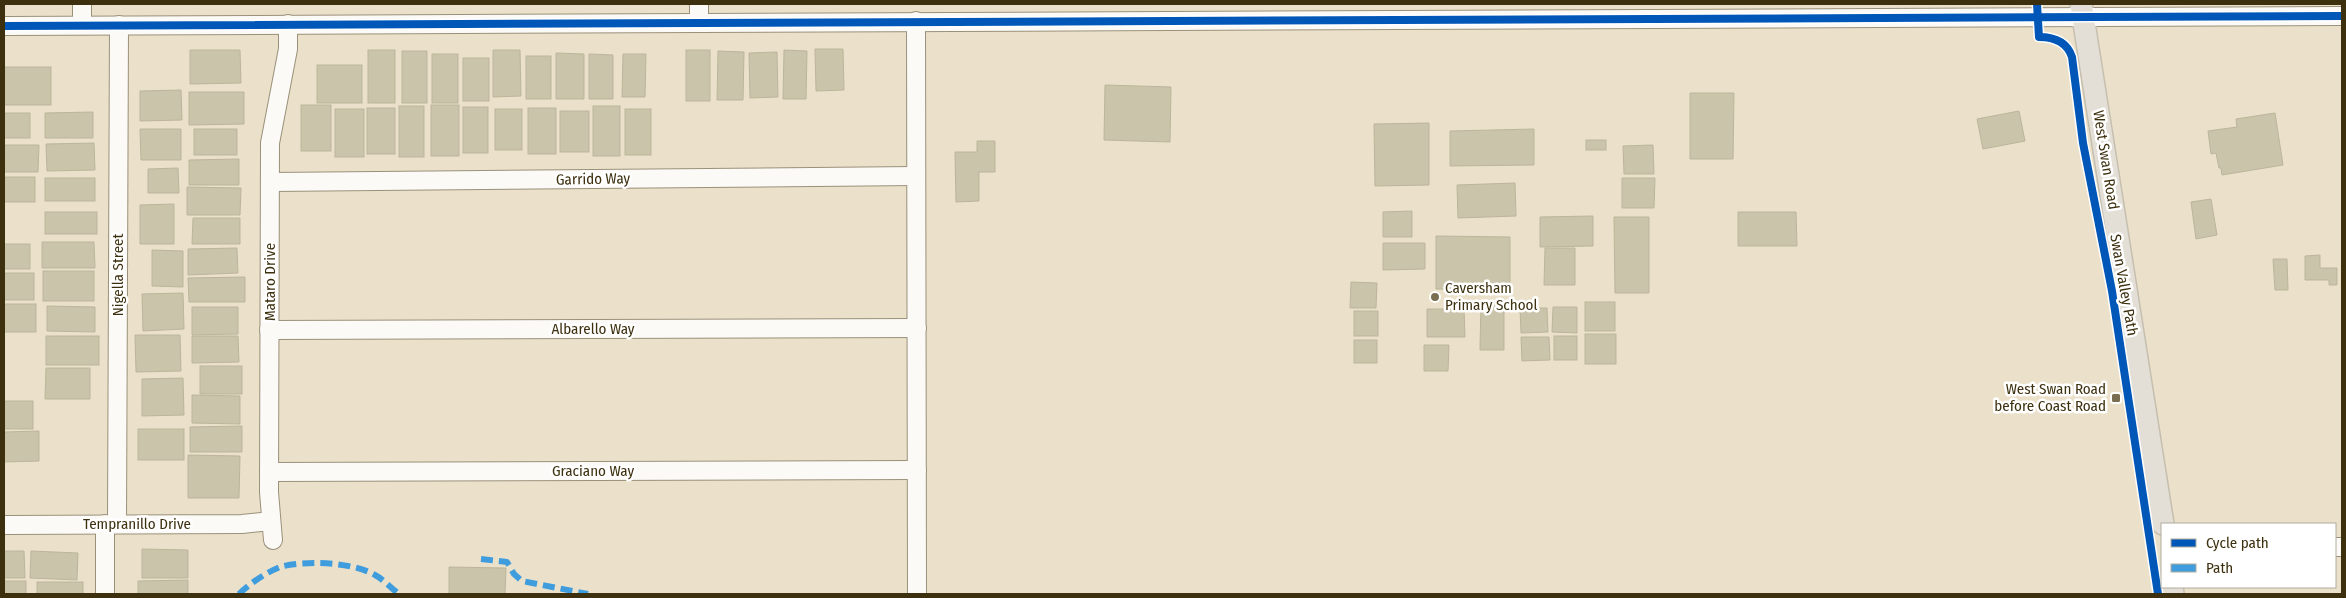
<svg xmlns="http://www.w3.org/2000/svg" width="2346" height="598" viewBox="0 0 2346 598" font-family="'Fira Sans Condensed',sans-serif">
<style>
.building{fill:#cac4aa;stroke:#bbb69b}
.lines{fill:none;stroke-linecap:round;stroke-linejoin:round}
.minor-casing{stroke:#9a917b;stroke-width:20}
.major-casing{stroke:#c6bfaf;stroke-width:24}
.minor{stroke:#fcfaf7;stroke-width:18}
.major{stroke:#e3dfd7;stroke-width:21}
.quiet{stroke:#3f9dde;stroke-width:6;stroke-dasharray:12 6;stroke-linecap:butt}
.cycleway-casing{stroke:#fff;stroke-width:11}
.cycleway{stroke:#0057b8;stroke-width:8}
.poi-dot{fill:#7a6e50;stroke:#fff;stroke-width:2}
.labels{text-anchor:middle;stroke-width:5;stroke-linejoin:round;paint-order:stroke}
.street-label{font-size:15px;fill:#3d300f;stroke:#fff}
.poi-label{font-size:15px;fill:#3d300f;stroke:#fff;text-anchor:start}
</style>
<rect width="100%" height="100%" fill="#ebe0c9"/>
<!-- building -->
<g class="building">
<path d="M815,49H843L844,90L816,91Z"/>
<path d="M190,50H240L241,83L190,84Z"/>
<rect x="368" y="50" width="27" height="53"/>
<path d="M493,50H520L521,96L493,97Z"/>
<rect x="686" y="50" width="24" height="51"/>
<path d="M784,50L807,51L806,99H783Z"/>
<rect x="402" y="51" width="25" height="52"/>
<path d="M718,51L744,52L743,100H717Z"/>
<path d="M777,52L778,97L750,98L749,53Z"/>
<path d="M556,53L584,54V99H556Z"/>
<rect x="432" y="54" width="26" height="49"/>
<path d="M589,54L613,55V99H589Z"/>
<path d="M623,54H646L645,97H622Z"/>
<rect x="526" y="56" width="25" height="43"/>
<rect x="463" y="58" width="26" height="43"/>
<rect x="317" y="65" width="45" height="38"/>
<rect x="4" y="67" width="47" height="38"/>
<path d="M1105,85L1171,87L1170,142L1104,140Z"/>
<path d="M181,90L182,120L140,121V91Z"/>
<path d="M189,92H244V124L189,125Z"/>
<path d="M1690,93H1734L1733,159H1690Z"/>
<rect x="301" y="105" width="30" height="46"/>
<rect x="431" y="105" width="28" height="51"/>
<rect x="399" y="106" width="25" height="51"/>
<rect x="593" y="106" width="27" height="50"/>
<rect x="463" y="107" width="25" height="46"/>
<rect x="367" y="108" width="28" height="46"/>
<rect x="528" y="108" width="28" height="46"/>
<rect x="335" y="109" width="29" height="48"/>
<rect x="495" y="109" width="27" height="41"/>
<rect x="625" y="109" width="26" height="46"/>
<rect x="560" y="111" width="29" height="41"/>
<path d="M2019,111L2025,141L1983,149L1977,119Z"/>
<path d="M93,112V138H45V113Z"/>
<rect x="4" y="113" width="26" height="25"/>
<path d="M2275,113L2283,165L2222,175L2221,168H2219L2216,153L2211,154L2208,131L2237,127L2236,119Z"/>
<path d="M1429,123V185L1375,186L1374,124Z"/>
<path d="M140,129H181V160H141Z"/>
<rect x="194" y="129" width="43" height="26"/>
<path d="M1534,129V165L1450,166V131Z"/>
<rect x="1586" y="140" width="20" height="10"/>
<path d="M977,141H995V172H979V201L956,202L955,152H977Z"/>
<path d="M94,143L95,170L47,171L46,144Z"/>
<path d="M4,145H39L38,172H4Z"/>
<path d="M1653,145L1654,174H1624L1623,146Z"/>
<path d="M239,159V185H189V160Z"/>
<path d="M178,168L179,193H148V169Z"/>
<rect x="4" y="177" width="31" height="25"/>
<rect x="45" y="178" width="50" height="23"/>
<path d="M1622,178H1655L1654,208H1622Z"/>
<path d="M1515,183L1516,216L1458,218L1457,185Z"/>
<path d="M187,187L241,188L240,215H187Z"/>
<path d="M2211,199L2217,235L2196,239L2191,202Z"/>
<path d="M174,204V244H140V205Z"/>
<path d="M1412,211V237H1383V212Z"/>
<rect x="45" y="212" width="52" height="22"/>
<path d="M1738,212H1796L1797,246H1738Z"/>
<path d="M1593,216V246L1540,247V217Z"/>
<path d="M1614,217H1649V293H1615Z"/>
<path d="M193,218H240V244H192Z"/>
<path d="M1436,236L1510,237V290L1436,289Z"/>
<path d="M42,242H94L95,268H42Z"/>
<path d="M1383,243H1425V269L1383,270Z"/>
<rect x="4" y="244" width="26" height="25"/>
<path d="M237,248L238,273L188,275V249Z"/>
<path d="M1545,248H1575V285H1544Z"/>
<path d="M152,250L183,251V287L152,286Z"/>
<path d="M2320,255V268H2337V285H2329V280H2305V256Z"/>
<path d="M2273,259H2287L2288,290H2275Z"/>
<rect x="43" y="271" width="51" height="30"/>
<rect x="4" y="273" width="30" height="27"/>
<path d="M245,277V302H189L188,278Z"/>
<path d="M1351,282L1377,283L1376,308H1350Z"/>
<path d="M183,293L184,329L143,331L142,294Z"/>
<path d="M1481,302L1504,303V350H1480Z"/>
<rect x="1585" y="302" width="30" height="29"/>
<rect x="4" y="304" width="32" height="28"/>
<path d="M47,306L95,307V332L47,331Z"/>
<path d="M192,307H238V334L192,335Z"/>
<path d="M1553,307H1577V333L1552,332Z"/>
<path d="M1520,308H1547L1548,332L1521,333Z"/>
<path d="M1427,309H1464L1465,337H1427Z"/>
<rect x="1354" y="311" width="24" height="25"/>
<rect x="1585" y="334" width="31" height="30"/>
<path d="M135,335H180L181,371L136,372Z"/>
<rect x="46" y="336" width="53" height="29"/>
<path d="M192,336H238L239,362L192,363Z"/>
<rect x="1554" y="336" width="23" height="24"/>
<path d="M1521,337H1549L1550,360L1522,361Z"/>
<rect x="1354" y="340" width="23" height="23"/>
<path d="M1424,345H1449L1448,371H1424Z"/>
<rect x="200" y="366" width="42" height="28"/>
<path d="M46,368H90V399H45Z"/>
<path d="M183,378L184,415L142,416V379Z"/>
<path d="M192,395L240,396V424L192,423Z"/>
<rect x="4" y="401" width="29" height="28"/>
<path d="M242,426V452H190V427Z"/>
<rect x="138" y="429" width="46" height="31"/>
<path d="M39,431V461L4,462V432Z"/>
<path d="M188,455L240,456L239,498H188Z"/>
<path d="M142,549L188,550V578H142Z"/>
<path d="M4,551H24L25,578H4Z"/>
<path d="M31,551L78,553L77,580L30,578Z"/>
<path d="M449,567L506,568L505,594H449Z"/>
<path d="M188,580V594H138V581Z"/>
<rect x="4" y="581" width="22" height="13"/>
<rect x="37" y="582" width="46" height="12"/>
</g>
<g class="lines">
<defs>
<g id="minor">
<path d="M82,4V25"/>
<path d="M699,4V22"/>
<path d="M916,21L917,594"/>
<path d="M4,26L2342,16"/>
<path d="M271,182L916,176"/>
<path d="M269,330L917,328"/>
<path d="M269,472L917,470"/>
<path d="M105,524V594"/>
<path d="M117,524L119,25"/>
<path d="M4,525L242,524L271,521"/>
<path d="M273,540L269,492L270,143L288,49V24"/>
<path d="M2335,547H2342"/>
</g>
<g id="major">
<path d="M2081,4L2163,524"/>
<path d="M2172,587L2173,594"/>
</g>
</defs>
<!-- minor casing -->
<use href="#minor" class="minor-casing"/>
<!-- major casing -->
<use href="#major" class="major-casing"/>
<!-- minor -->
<use href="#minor" class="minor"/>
<!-- major -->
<use href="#major" class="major"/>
<!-- quiet -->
<g class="quiet">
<path d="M481,559L507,562L514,574L522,581L588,594"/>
<path d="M239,594C249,584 267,572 280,567C305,560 353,562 375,575C383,579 391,588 399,594"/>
</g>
<defs>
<g id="cycleway">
<path d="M2037,4L2039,37C2055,37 2067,42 2072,57L2083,143L2112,291L2158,594"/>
<path d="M4,26L2342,16"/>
</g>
</defs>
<!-- cycleway casing -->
<use href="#cycleway" class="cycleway-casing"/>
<!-- cycleway -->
<use href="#cycleway" class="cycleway"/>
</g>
<!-- markers -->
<g class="poi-dot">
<circle cx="1435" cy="297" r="5"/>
<rect x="2111" y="393" width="10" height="10" rx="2.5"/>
</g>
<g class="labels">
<!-- street labels -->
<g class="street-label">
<text transform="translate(2106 160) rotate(81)" y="5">West Swan Road</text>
<text transform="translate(593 179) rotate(-1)" y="5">Garrido Way</text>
<text transform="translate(118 275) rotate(-90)" y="5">Nigella Street</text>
<text transform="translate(270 282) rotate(-90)" y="5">Mataro Drive</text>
<text transform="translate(2124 285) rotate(80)" y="5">Swan Valley Path</text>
<text x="593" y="334">Albarello Way</text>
<text x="593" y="476">Graciano Way</text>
<text x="137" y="529">Tempranillo Drive</text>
</g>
<!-- poi labels -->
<g class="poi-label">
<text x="1445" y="293">Caversham<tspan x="1445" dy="17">Primary School</tspan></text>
<text x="2106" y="394" text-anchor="end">West Swan Road<tspan x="2106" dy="17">before Coast Road</tspan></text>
</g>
</g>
<!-- border -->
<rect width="2346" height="598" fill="none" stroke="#3d300f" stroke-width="10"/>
<!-- legend -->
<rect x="2161" y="523" width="175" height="65" fill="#ffffff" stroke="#b1ac9f"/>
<rect x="2171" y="539" width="25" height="8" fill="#0057b8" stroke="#b1ac9f"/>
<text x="2206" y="548" font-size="15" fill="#3d300f">Cycle path</text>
<rect x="2171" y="564" width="25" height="8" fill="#3f9dde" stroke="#b1ac9f"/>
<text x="2206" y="573" font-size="15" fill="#3d300f">Path</text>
</svg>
